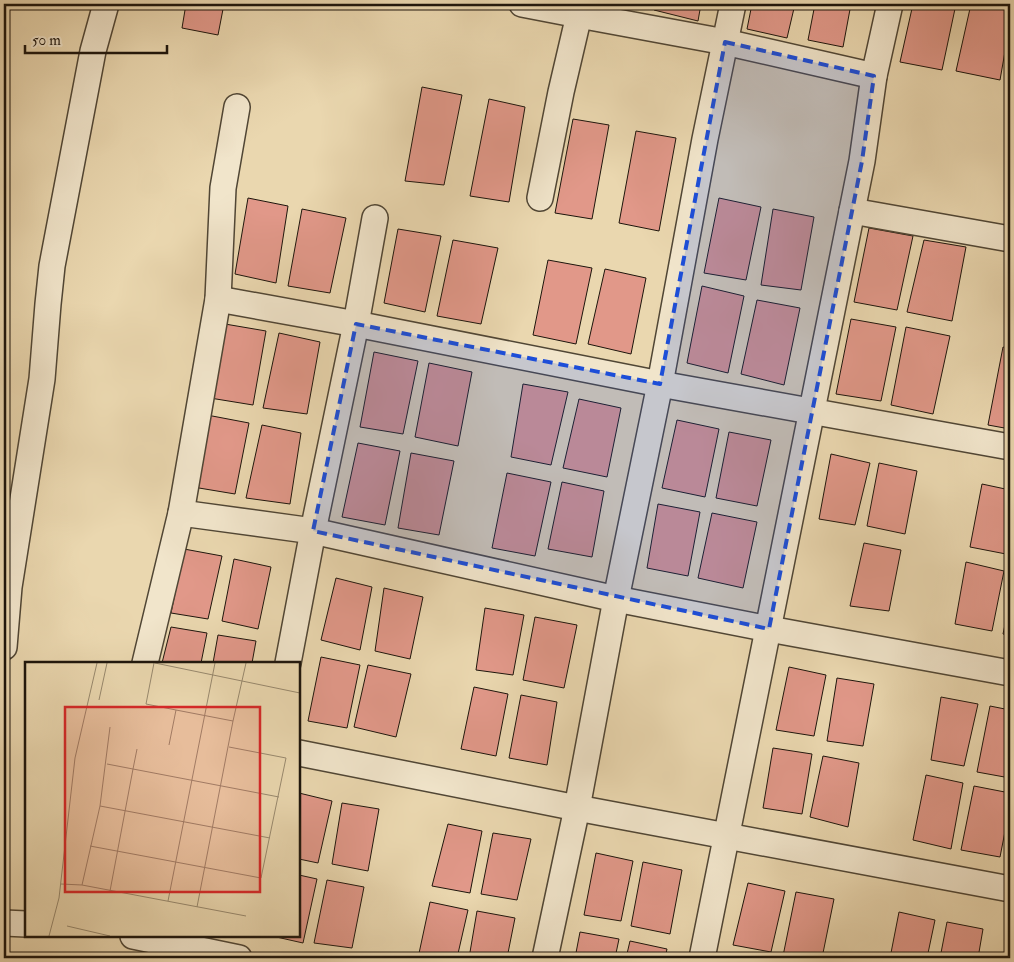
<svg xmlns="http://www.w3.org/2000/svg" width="1014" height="962" viewBox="0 0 1014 962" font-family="'IM FELL Double Pica',serif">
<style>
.building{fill:#e19889;stroke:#1d150c}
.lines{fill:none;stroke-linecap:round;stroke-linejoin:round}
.minor-casing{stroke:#504635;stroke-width:28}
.minor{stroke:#f1e5cb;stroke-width:25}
.marked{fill:#1d4ed8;fill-opacity:0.2;stroke:#1d4ed8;stroke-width:4;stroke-dasharray:10 6;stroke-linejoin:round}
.inset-road{fill:none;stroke:#98896e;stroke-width:1}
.view{fill:#d62828;fill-opacity:0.15;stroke:#d62828;stroke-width:2.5}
.inset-edge{fill:none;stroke:#1d150c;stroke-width:2.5}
</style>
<rect width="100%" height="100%" fill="#ead7af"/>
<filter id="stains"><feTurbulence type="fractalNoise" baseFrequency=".004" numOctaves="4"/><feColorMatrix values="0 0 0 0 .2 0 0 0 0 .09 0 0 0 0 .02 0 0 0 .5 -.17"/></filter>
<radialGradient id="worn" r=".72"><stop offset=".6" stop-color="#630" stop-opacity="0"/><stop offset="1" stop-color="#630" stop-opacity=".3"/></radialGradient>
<!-- building -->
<g class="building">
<path d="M186,4H224L218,35L182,28Z"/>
<path d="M620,4H646L645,9Z"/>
<path d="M656,4H701L698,21L654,10Z"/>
<path d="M752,4H795L787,38L747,29Z"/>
<path d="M815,4H851L843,47L808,40Z"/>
<path d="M913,4H956L942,70L900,62Z"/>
<path d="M971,4H997L1010,7V23L1000,80L956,71Z"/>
<path d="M422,87L462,95L444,185L405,181Z"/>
<path d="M489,99L525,107L509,202L470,196Z"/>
<path d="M573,119L609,125L592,219L555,213Z"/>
<path d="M636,131L676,138L659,231L619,223Z"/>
<path d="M248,198L288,206L276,283L235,274Z"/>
<path d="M719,198L761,207L746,280L704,273Z"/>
<path d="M302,209L346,218L330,293L288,286Z"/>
<path d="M773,209L814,217L801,290L761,285Z"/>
<path d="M869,228L913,236L897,310L854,302Z"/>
<path d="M398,229L441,236L425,312L384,303Z"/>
<path d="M453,240L498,248L481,324L437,316Z"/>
<path d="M924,240L966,247L952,321L907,312Z"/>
<path d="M548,260L592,268L576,344L533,335Z"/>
<path d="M605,269L646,278L631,354L588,344Z"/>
<path d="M702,286L744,296L728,373L687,363Z"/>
<path d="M757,300L800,308L784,385L741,374Z"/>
<path d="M1010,314V333L1007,332Z"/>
<path d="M851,319L896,327L881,401L836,394Z"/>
<path d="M225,324L266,331L253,405L210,398Z"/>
<path d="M906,327L950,336L933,414L891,405Z"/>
<path d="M279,333L320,342L307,414L263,408Z"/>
<path d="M1003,347L1010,349V429L988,425Z"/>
<path d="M374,352L418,361L403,434L360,427Z"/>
<path d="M429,363L472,372L458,446L415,437Z"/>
<path d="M523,384L568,392L551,465L511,457Z"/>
<path d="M579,399L621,408L607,477L563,468Z"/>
<path d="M207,415L249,423L235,494L193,487Z"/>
<path d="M677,420L719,429L705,497L662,488Z"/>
<path d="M262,425L301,433L290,504L246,498Z"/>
<path d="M729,432L771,440L757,506L716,498Z"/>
<path d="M358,443L400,451L385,525L342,517Z"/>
<path d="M411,453L454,461L439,535L398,528Z"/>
<path d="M831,454L870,463L855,525L819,519Z"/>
<path d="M879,463L917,471L905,534L867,526Z"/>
<path d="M507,473L551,482L535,556L492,548Z"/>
<path d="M562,482L604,491L592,557L548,549Z"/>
<path d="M982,484L1010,490V534L1006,554L970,547Z"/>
<path d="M658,504L700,512L688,576L647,568Z"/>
<path d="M712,513L757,522L743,588L698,578Z"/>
<path d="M864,543L901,550L889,611L850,606Z"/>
<path d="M184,549L222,556L208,619L171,613Z"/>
<path d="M234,559L271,567L258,629L222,621Z"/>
<path d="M966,562L1004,571L992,631L955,624Z"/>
<path d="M336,578L372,587L360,650L321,640Z"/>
<path d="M384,588L423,597L410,659L375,651Z"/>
<path d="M1010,601V636L1003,634Z"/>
<path d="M485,608L524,615L513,675L476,670Z"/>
<path d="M535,617L577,625L564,688L523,680Z"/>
<path d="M171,627L207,633L201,663H162Z"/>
<path d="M218,635L256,641L252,663H213Z"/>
<path d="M321,657L360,665L347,728L308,721Z"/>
<path d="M368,665L411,674L396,737L354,727Z"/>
<path d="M789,667L826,675L814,736L776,730Z"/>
<path d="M837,678L874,684L863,746L827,741Z"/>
<path d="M474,687L508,694L496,756L461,749Z"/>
<path d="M521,695L557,702L547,765L509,758Z"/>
<path d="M941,697L978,704L964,766L931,760Z"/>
<path d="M990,706L1010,710V778L977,772Z"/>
<path d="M773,748L812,754L802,814L763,808Z"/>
<path d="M823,756L859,763L848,827L810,817Z"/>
<path d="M926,775L963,783L951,849L913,840Z"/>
<path d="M974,786L1010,793V806L1000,857L961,850Z"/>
<path d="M299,793L332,801L318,863L299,859Z"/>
<path d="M342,803L379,809L368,871L332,864Z"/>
<path d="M448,824L482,831L470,893L432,886Z"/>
<path d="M493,833L531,839L517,900L481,894Z"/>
<path d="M596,853L633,861L621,921L584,915Z"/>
<path d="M643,862L682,870L670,934L631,926Z"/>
<path d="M299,875L317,879L303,943L272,936H299Z"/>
<path d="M327,880L364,887L352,948L314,943Z"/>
<path d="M748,883L785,891L771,952L733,945Z"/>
<path d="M796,892L834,899L822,958H799L783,956Z"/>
<path d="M430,902L468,910L457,958H418Z"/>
<path d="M477,911L515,918L507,958H469Z"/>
<path d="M899,912L935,920L927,958H890Z"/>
<path d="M947,922L983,929L978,958H940Z"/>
<path d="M580,932L619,939L615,958H575Z"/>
<path d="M630,941L667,949L665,958H626Z"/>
</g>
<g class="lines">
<defs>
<g id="minor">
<path d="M522,4L579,15"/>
<path d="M540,198L561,92L579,15L725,42L874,76L890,4"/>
<path d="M852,211L1010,239"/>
<path d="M218,299L356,324L375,218"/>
<path d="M181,513L313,531L616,599L769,629L1010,673"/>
<path d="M4,647L9,587L42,379L48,304L52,266L93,51L106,4"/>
<path d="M145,663L181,513L218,299L223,188L237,107"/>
<path d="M288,663L313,531L356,324L660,384L1010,447"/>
<path d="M299,753L577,808L1010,889"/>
<path d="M4,923L26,924"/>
<path d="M133,936L239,958"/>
<path d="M545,958L577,808L616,599L660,384L705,139L733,4"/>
<path d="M702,958L862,161L874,76"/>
</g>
</defs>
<!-- minor casing -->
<use href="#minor" class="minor-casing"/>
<!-- minor -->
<use href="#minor" class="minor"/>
</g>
<!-- marked area -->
<path class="marked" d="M725,42L874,76L862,161L769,629L313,531L356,324L660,384Z"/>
<!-- overview -->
<g transform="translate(25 662)">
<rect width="275" height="275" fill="#ead7af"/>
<path class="inset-road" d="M129,1L121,42L151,48M130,1L275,31M74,38L82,1M144,83L151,48L208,59L221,1M82,102L108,107L112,87M75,144L245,176M65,184L236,216L261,96L204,85M36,222L57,223L221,254M57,223L75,144L85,65M85,229L108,107L254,135M143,239L190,1M172,245L208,59M42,264L85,274M24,274L34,236L50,96L72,1"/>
<path class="view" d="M40,45H235V230H40Z"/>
<rect width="275" height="275" class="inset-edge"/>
</g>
<!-- margin -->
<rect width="1014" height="962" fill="none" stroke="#ead7af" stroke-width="20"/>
<rect x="5" y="5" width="1004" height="952" fill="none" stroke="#1d150c" stroke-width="2.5"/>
<rect x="10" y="10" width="994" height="942" fill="none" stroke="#1d150c"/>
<!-- scale -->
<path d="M25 45v8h142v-8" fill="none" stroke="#1d150c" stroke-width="2.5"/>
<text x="32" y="45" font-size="15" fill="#1d150c" stroke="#f1e5cb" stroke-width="4" paint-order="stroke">50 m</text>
<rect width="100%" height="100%" filter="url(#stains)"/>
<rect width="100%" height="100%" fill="url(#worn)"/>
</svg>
